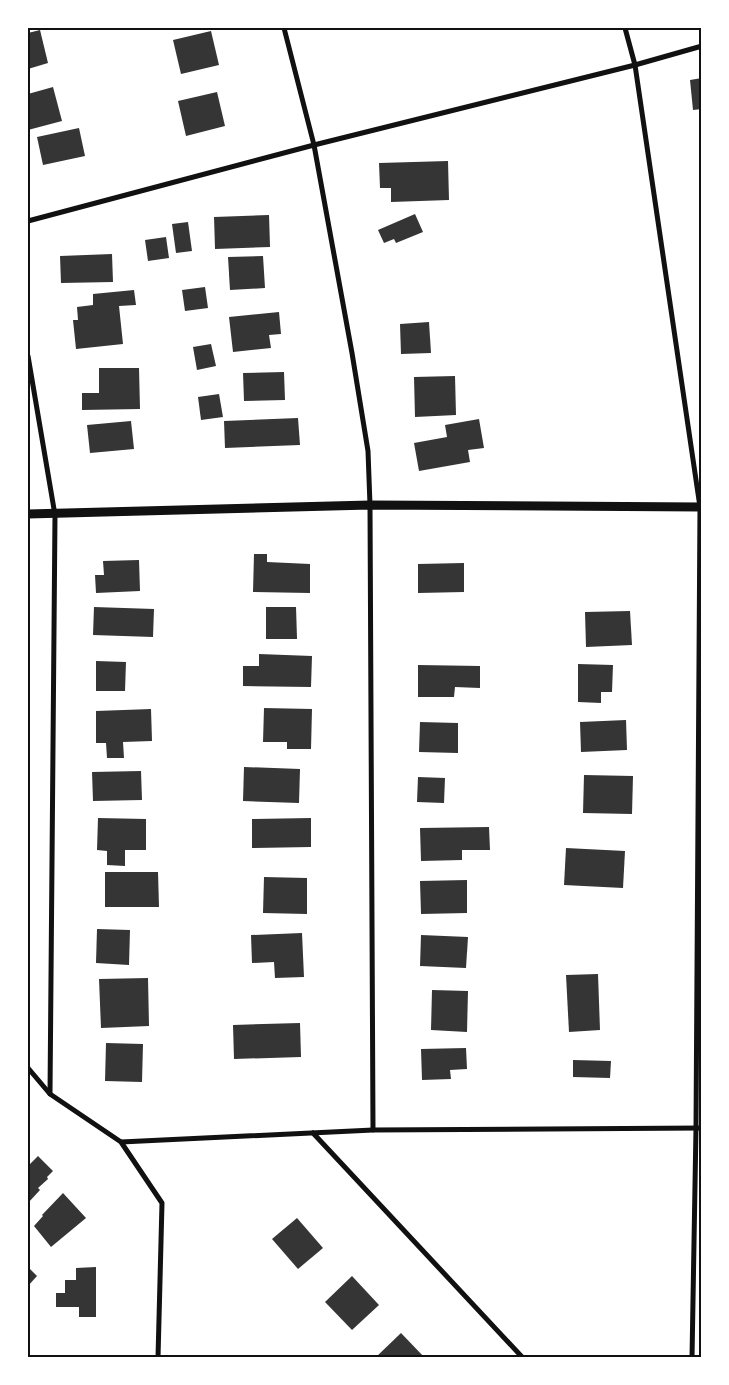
<svg xmlns="http://www.w3.org/2000/svg" width="729" height="1385" viewBox="0 0 729 1385" font-family="Arial,sans-serif">
<style>
.building{fill:#353535}
.lines{fill:none;stroke-linecap:round;stroke-linejoin:round}
.minor{stroke:#111;stroke-width:5}
.tertiary{stroke:#111;stroke-width:9}
.neatline{fill:none;stroke:#111;stroke-width:2}
</style>
<rect width="100%" height="100%" fill="#fff"/>
<!-- building -->
<g class="building">
<path d="M40,30L48,63L28,69V33Z"/>
<path d="M211,31L219,65L181,74L173,40Z"/>
<path d="M702,78V109L693,110L690,80Z"/>
<path d="M53,87L62,121L28,130V94Z"/>
<path d="M217,92L225,126L186,136L178,101Z"/>
<path d="M79,128L85,156L43,165L37,137Z"/>
<path d="M699,136H702V157H700Z"/>
<path d="M448,161L449,200L391,202V188H380L379,163Z"/>
<path d="M415,214L423,232L396,243L394,239L384,243L378,230Z"/>
<path d="M269,215L270,247L215,249L214,217Z"/>
<path d="M188,222L192,251L176,253L172,224Z"/>
<path d="M166,237L169,258L148,261L145,240Z"/>
<path d="M112,254L113,282L61,283L60,256Z"/>
<path d="M263,256L265,288L230,290L228,257Z"/>
<path d="M205,287L208,308L185,311L182,290Z"/>
<path d="M134,290L136,305L119,306L123,344L76,349L73,320H78L77,307L93,305V294Z"/>
<path d="M279,312L281,334L269,335L271,348L233,352L229,317Z"/>
<path d="M429,322L431,353L401,354L400,324Z"/>
<path d="M211,344L216,366L197,370L193,347Z"/>
<path d="M99,368H139L140,409L82,410V393H99Z"/>
<path d="M284,372L285,400L244,401L243,373Z"/>
<path d="M455,376L456,415L415,417L414,377Z"/>
<path d="M219,394L223,417L201,420L198,397Z"/>
<path d="M298,418L300,445L225,448L224,421Z"/>
<path d="M479,419L484,448L468,450L470,462L419,471L414,443L447,437L445,425Z"/>
<path d="M131,421L134,449L90,453L87,425Z"/>
<path d="M254,554H267V562L310,564V593L253,592Z"/>
<path d="M139,560L140,591L96,593L95,575H104L103,561Z"/>
<path d="M464,563V592L418,593V564Z"/>
<path d="M94,607L154,609L153,637L93,635Z"/>
<path d="M266,607H296L297,639H266Z"/>
<path d="M630,611L632,645L586,647L585,612Z"/>
<path d="M259,654L312,656L311,687L243,686V666H259Z"/>
<path d="M96,661L126,662L125,691H96Z"/>
<path d="M578,664L613,665L612,692H601V703L578,702Z"/>
<path d="M418,665L480,666V688L455,687L454,697H418Z"/>
<path d="M264,708L312,709L311,749H287V742H263Z"/>
<path d="M151,709L152,741L123,742L124,758H107L106,743H96V711Z"/>
<path d="M626,720L627,750L581,752L580,722Z"/>
<path d="M420,722L458,723V753L419,752Z"/>
<path d="M244,767L300,769L299,803L243,801Z"/>
<path d="M141,771L142,800L93,801L92,772Z"/>
<path d="M584,775L633,776L632,814L583,813Z"/>
<path d="M418,777L445,778L444,803L417,802Z"/>
<path d="M98,818L146,819V850H125V866L107,865V851L97,850Z"/>
<path d="M311,818V847L252,848V819Z"/>
<path d="M489,827L490,850H462V860L421,861L420,828Z"/>
<path d="M566,848L625,851L623,888L564,885Z"/>
<path d="M105,872H158L159,907H105Z"/>
<path d="M264,877L307,878V914L263,913Z"/>
<path d="M467,880V913L421,914L420,881Z"/>
<path d="M97,929L130,930L129,965L96,963Z"/>
<path d="M302,933L304,977L275,978L274,962L252,963L251,935Z"/>
<path d="M421,935L468,937L466,968L420,966Z"/>
<path d="M598,974L600,1030L569,1032L566,975Z"/>
<path d="M148,978L149,1026L101,1028L99,979Z"/>
<path d="M432,990L468,991L467,1032L431,1030Z"/>
<path d="M300,1023L301,1057L234,1059L233,1025Z"/>
<path d="M106,1043L143,1044L142,1082L105,1081Z"/>
<path d="M466,1048L467,1069L450,1070L451,1079L422,1080L421,1049Z"/>
<path d="M573,1060L611,1061L610,1078L573,1077Z"/>
<path d="M38,1156L53,1171L47,1177L48,1179L38,1188L40,1190L28,1203V1166Z"/>
<path d="M63,1193L86,1218L51,1247L34,1226L43,1216L42,1215Z"/>
<path d="M297,1218L323,1248L298,1269L272,1239Z"/>
<path d="M28,1267L37,1276L28,1286Z"/>
<path d="M96,1267V1317H79V1307H56V1293H65V1280H76V1268Z"/>
<path d="M352,1276L379,1305L352,1330L325,1302Z"/>
<path d="M401,1333L425,1358H375Z"/>
</g>
<g class="lines">
<!-- minor -->
<g class="minor">
<path d="M284,28L314,145L352,353L368,451L370,505L373,1130"/>
<path d="M625,28L635,65L700,507L696,1128L692,1358"/>
<path d="M28,221L314,145L635,65L702,46"/>
<path d="M28,356L55,515L50,1094"/>
<path d="M28,1068L50,1094L121,1142L162,1203L158,1358"/>
<path d="M313,1133L523,1358"/>
<path d="M121,1142L373,1130L702,1128"/>
</g>
<!-- tertiary -->
<path class="tertiary" d="M28,514L370,505L702,507"/>
</g>
<!-- border -->
<rect width="729" height="1385" fill="none" stroke="#ffffff" stroke-width="58"/>
<rect x="29" y="29" width="671" height="1327" class="neatline"/>
</svg>
